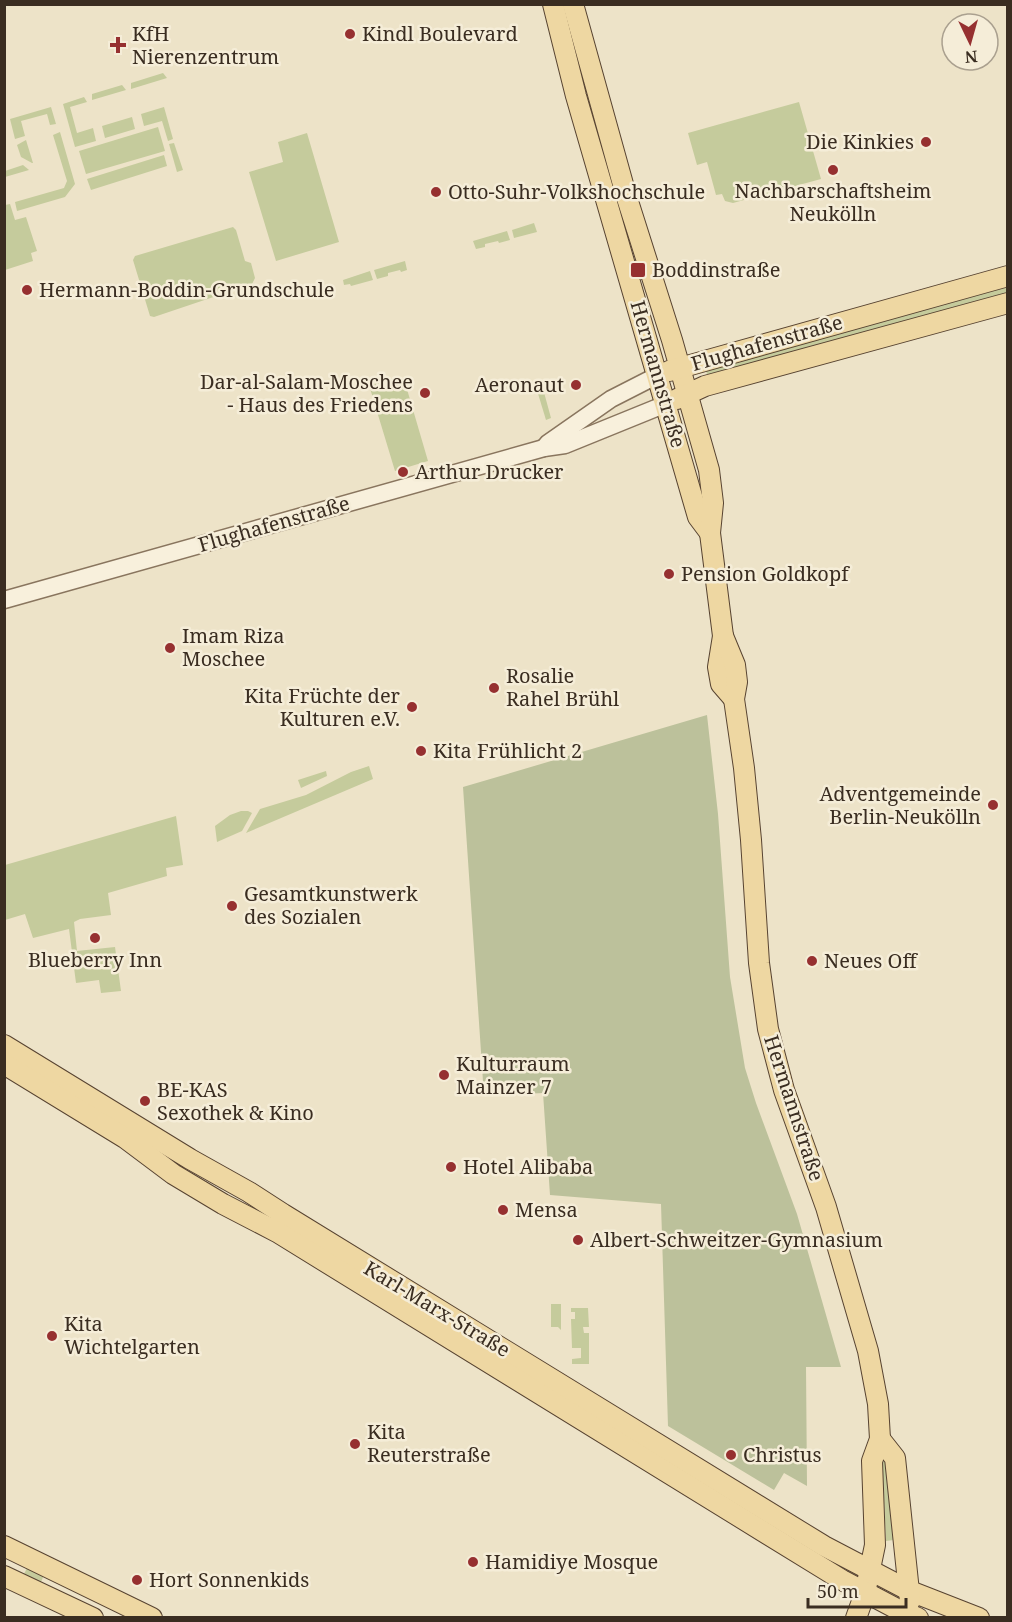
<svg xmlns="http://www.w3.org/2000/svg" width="1012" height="1622" viewBox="0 0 1012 1622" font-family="'Noto Serif',serif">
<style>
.green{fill:#c5cb9c}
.cemetery{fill:#bcc19b}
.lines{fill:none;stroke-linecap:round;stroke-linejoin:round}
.minor-casing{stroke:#89755e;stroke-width:19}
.major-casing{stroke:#574331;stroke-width:22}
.minor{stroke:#f8f0dc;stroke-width:16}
.major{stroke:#eed7a2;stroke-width:20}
.poi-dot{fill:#963030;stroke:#f5edd8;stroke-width:2}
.labels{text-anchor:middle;stroke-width:5;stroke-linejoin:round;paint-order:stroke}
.poi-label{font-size:20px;fill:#3a2d21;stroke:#f5edd8;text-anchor:start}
.street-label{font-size:20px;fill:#3a2d21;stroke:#f5edd8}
</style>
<rect width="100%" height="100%" fill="#ede3c8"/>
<!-- green -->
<g class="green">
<path d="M163,73L167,78L131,89V83Z"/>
<path d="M122,85L126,90L92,100V94Z"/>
<path d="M84,97L87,102L70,107L77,133L93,128L96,141L75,147L63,104Z"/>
<path d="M799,102L821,179L733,203L725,201L722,194L716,195L707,162L697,165L688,133Z"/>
<path d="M51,107L56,124L50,125L47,114L21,121L25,136L15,139L10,119Z"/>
<path d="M164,107L173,139L168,141L162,121L144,126L141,114Z"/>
<path d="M132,117L135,129L105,138L102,126Z"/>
<path d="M158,127L165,151L86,174L79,151Z"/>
<path d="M60,132L75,184L65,197L17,211L15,202L64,188L67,181L53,135Z"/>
<path d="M307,133L339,242L276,261L249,172L283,162L278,142Z"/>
<path d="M26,140L33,163H32L21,157L17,145Z"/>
<path d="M174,143L183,170L177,172L169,144Z"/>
<path d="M164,155L167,166L91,190L87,179Z"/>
<path d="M23,165L29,170L5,177V171Z"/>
<path d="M10,204L15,220L26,217L37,251L31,253L33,261L5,270V205Z"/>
<path d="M534,223L537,232L514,238L512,230Z"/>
<path d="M233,227L236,230L245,261L251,263L255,278L252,284L154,317L150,316L133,260L135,256Z"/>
<path d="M507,231L510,240L499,243L498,241L485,244V247L476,249L473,241Z"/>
<path d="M405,261L407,270L401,272L400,270L388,273V276L377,279L374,270Z"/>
<path d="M370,271L373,280L351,286L350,284L344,285L343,280Z"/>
<path d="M1007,287V297L708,379L706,370Z"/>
<path d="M400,376L401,380L404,379L428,461L395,471L369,385Z"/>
<path d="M542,385L551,418L546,420L536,387Z"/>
<path d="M369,766L373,779L246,833L260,809L306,795L351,772Z"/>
<path d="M326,771L327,776L301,788L298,780Z"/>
<path d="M241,811H248L252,813L242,831L217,842L215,826L230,815Z"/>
<path d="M176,816L183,865L166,868L167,876L108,893L111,915L80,919L74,922L77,951L115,947L121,991L101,993L99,980L76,983L69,929L33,938L25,914L5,920V865Z"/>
<path d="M551,1304H561V1330L558,1327H551Z"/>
<path d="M571,1308H588L589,1327H583L584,1333H589V1364H572V1359L581,1358V1348H572L571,1319H575V1312H571Z"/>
<path d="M886,1461L894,1540L886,1541L882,1462Z"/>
<path d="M29,1564L44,1575L41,1582L38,1583L23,1576Z"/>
</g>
<!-- cemetery -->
<path class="cemetery" d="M707,715L718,814L730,977L745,1068L756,1103L797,1214L841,1367H806L807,1486L784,1473L774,1490L668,1426L661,1204L550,1195L543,1093L484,1096L463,787Z"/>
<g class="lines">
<defs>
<g id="minor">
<path d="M544,448L548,443L611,399L658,375"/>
<path d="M4,600L544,448L565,445L666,404"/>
</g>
<g id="major">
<path d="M553,4L576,96L698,517L710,533"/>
<path d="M573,4L626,195L672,340L709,470L713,503L710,533L723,636L718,667L721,684L734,699"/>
<path d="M669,371L1008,276"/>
<path d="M677,399L705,386L1008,303"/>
<path d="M723,636L735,665L737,682L734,699L744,768L751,840L759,963L768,1029L784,1090L826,1207L868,1351L878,1404L880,1439L872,1461L875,1545L865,1593L856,1618"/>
<path d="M4,1045L190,1159L249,1192L283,1214L824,1546L910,1591L979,1618"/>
<path d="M4,1064L125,1138L173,1174L223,1204L277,1232L842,1580L897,1609L918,1618"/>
<path d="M880,1439L895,1458L910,1601"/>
<path d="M4,1546L152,1618"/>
<path d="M4,1576L93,1618"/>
</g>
</defs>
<!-- minor casing -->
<use href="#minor" class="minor-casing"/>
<!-- major casing -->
<use href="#major" class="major-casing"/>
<!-- minor -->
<use href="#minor" class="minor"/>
<!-- major -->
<use href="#major" class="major"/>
</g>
<!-- markers -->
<g class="poi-dot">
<circle cx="350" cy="34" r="6"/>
<path d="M115 36h6v6h6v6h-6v6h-6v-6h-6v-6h6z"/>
<circle cx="926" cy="142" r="6"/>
<circle cx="833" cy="170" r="6"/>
<circle cx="436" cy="192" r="6"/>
<rect x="630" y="262" width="16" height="16" rx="3"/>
<circle cx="27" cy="290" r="6"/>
<circle cx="576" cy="385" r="6"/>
<circle cx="425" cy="393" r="6"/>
<circle cx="403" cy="472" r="6"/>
<circle cx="669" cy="574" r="6"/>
<circle cx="170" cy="648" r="6"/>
<circle cx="494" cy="688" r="6"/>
<circle cx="412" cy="707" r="6"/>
<circle cx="421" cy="751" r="6"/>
<circle cx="993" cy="805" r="6"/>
<circle cx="232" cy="906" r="6"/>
<circle cx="95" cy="938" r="6"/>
<circle cx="812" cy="961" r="6"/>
<circle cx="444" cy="1075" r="6"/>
<circle cx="145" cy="1101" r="6"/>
<circle cx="451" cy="1167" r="6"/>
<circle cx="503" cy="1210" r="6"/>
<circle cx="578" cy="1240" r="6"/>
<circle cx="52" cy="1336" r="6"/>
<circle cx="355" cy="1444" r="6"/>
<circle cx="731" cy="1455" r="6"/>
<circle cx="473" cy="1562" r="6"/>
<circle cx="137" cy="1580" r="6"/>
</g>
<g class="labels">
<!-- poi labels -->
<g class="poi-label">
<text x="132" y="41">KfH<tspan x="132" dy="23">Nierenzentrum</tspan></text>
<text x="362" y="41">Kindl Boulevard</text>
<text x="914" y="149" text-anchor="end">Die Kinkies</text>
<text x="833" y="198" text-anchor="middle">Nachbarschaftsheim<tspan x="833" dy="23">Neukölln</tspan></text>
<text x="448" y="199">Otto-Suhr-Volkshochschule</text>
<text x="652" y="277">Boddinstraße</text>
<text x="39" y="297">Hermann-Boddin-Grundschule</text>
<text x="413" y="389" text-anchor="end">Dar-al-Salam-Moschee<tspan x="413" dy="23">- Haus des Friedens</tspan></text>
<text x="564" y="392" text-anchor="end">Aeronaut</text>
<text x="415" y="479">Arthur Drucker</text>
<text x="681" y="581">Pension Goldkopf</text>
<text x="182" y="643">Imam Riza<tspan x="182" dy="23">Moschee</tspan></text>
<text x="506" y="683">Rosalie<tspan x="506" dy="23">Rahel Brühl</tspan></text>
<text x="400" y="703" text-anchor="end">Kita Früchte der<tspan x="400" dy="23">Kulturen e.V.</tspan></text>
<text x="433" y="758">Kita Frühlicht 2</text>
<text x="981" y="801" text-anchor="end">Adventgemeinde<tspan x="981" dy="23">Berlin-Neukölln</tspan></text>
<text x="244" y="901">Gesamtkunstwerk<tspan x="244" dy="23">des Sozialen</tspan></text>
<text x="95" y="967" text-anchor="middle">Blueberry Inn</text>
<text x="824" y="968">Neues Off</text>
<text x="456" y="1071">Kulturraum<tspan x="456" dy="23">Mainzer 7</tspan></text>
<text x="157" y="1097">BE-KAS<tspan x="157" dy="23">Sexothek &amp; Kino</tspan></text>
<text x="463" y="1174">Hotel Alibaba</text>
<text x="515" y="1217">Mensa</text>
<text x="590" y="1247">Albert-Schweitzer-Gymnasium</text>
<text x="64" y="1331">Kita<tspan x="64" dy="23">Wichtelgarten</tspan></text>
<text x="367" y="1439">Kita<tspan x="367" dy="23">Reuterstraße</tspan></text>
<text x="743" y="1462">Christus</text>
<text x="485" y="1569">Hamidiye Mosque</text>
<text x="149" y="1587">Hort Sonnenkids</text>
</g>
<!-- street labels -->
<g class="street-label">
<text transform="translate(767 343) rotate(-16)" y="7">Flughafenstraße</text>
<text transform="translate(658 374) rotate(74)" y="7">Hermannstraße</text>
<text transform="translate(274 524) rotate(-16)" y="7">Flughafenstraße</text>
<text transform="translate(794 1108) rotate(72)" y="7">Hermannstraße</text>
<text transform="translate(437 1309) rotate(31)" y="7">Karl-Marx-Straße</text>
</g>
</g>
<!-- border -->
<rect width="1012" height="1622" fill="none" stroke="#3a2d21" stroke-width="12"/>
<!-- north arrow -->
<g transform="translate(970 42) rotate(175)"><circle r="28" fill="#f5edd8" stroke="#aaa08f" stroke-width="1.5"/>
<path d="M0-4.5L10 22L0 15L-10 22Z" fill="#963030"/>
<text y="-9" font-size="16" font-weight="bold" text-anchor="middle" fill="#3a2d21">N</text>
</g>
<!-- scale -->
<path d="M808 1598v9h98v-9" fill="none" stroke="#3a2d21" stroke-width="3"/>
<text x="817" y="1598" font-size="18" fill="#3a2d21" stroke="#f5edd8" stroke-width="4.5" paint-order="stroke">50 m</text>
</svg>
